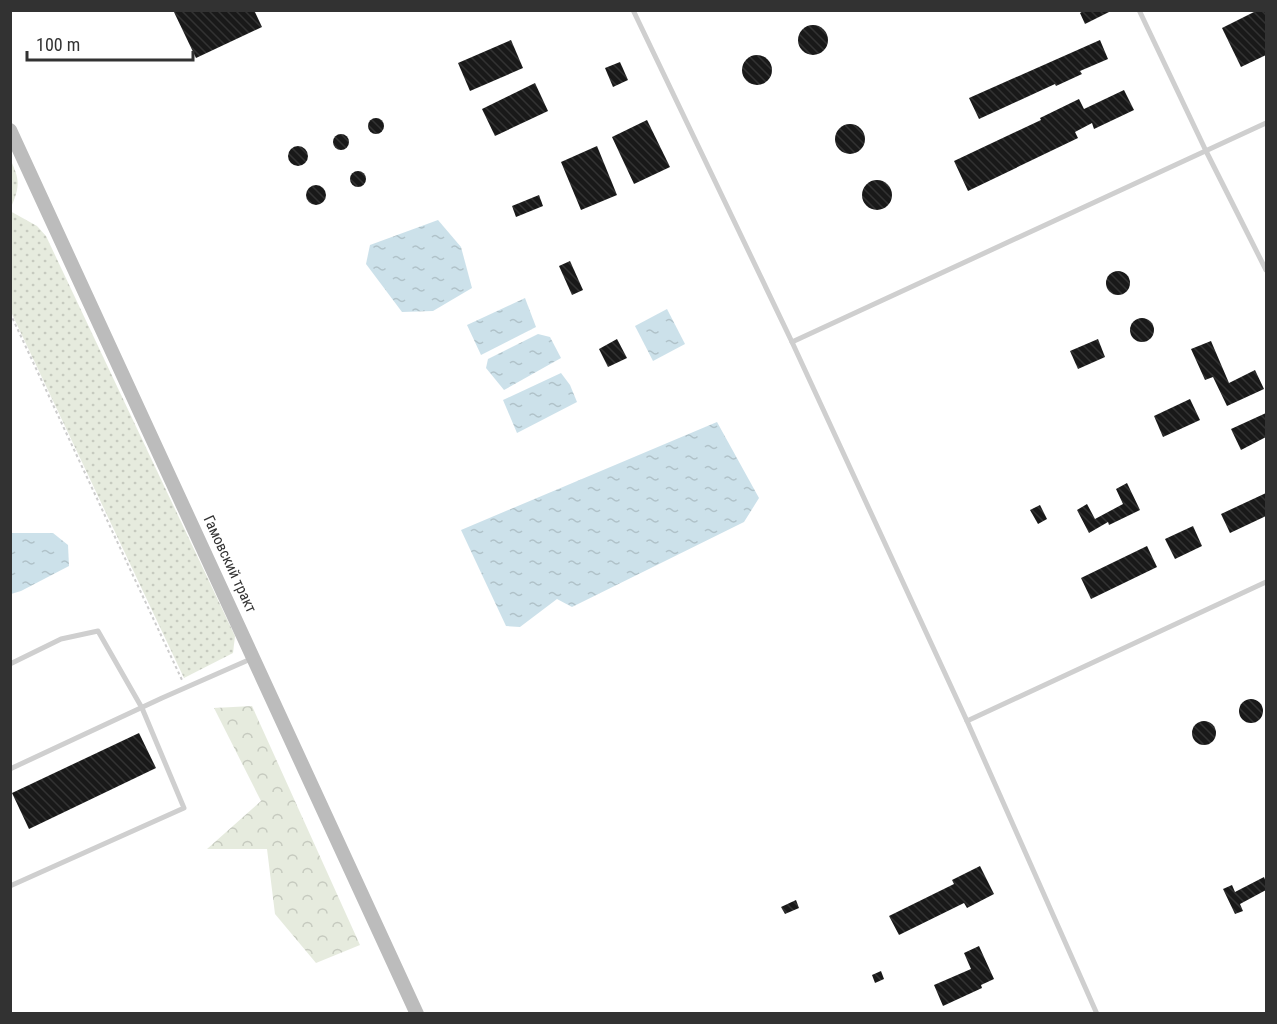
<svg xmlns="http://www.w3.org/2000/svg" width="1277" height="1024" viewBox="0 0 1277 1024" font-family="'Roboto Condensed',sans-serif">
<style>
.grass{fill:url(#grass-dots)}
.forest{fill:url(#forest-crowns)}
.water{fill:url(#water-ripples)}
.building{fill:url(#building-back-hatch)}
.lines{fill:none;stroke-linecap:round;stroke-linejoin:round}
.path{stroke:#ccc;stroke-width:2;stroke-dasharray:3 3;stroke-linecap:butt}
.lane{stroke:#cfcfcf;stroke-width:5}
.secondary{stroke:#bcbcbc;stroke-width:14}
.labels{text-anchor:middle;stroke-width:6;stroke-linejoin:round;paint-order:stroke}
.street-label{font-size:15px;fill:#323232;stroke:#fff}
</style>
<defs>
<pattern id="grass-dots" width="8" height="8" patternUnits="userSpaceOnUse" patternTransform="scale(1.5)"><rect width="8" height="8" fill="#e6ebde"/><path d="M2 2h.1M6 6h.1" fill="none" stroke="#c6cabf" stroke-width="1.8" stroke-linecap="round"/></pattern>
<pattern id="forest-crowns" width="20" height="18" patternUnits="userSpaceOnUse" patternTransform="scale(1.5)"><rect width="20" height="18" fill="#e6ebde"/><path d="M2 6a3 3 0 1 1 6 0M12 15a3 3 0 1 1 6 0" fill="none" stroke="#c6cabf"/></pattern>
<pattern id="water-ripples" width="26" height="14" patternUnits="userSpaceOnUse" patternTransform="scale(1.5)"><rect width="26" height="14" fill="#cce1ea"/><path d="M2 4q2-2 4 0t4 0M15 11q2-2 4 0t4 0" fill="none" stroke="#b0c2c9"/></pattern>
<pattern id="building-back-hatch" width="6" height="6" patternUnits="userSpaceOnUse" patternTransform="scale(1.5)"><rect width="6" height="6" fill="#191919"/><path d="M-1 5l2 2M0 0l6 6M5-1l2 2" fill="none" stroke="#323232"/></pattern>
</defs>
<rect width="100%" height="100%" fill="#fff"/>
<!-- grass -->
<g class="grass">
<path d="M10,159C20,179 20,187 11,207Z"/>
<path d="M10,211L37,226L46,236L235,636L233,653L184,678L11,312Z"/>
</g>
<!-- forest -->
<path class="forest" d="M252,706L360,945L316,963L275,914L267,849H207L261,801L214,708Z"/>
<!-- water -->
<g class="water">
<path d="M438,220L461,247L472,288L433,311L402,312L366,264L370,245Z"/>
<path d="M525,298L536,327L481,355L467,325Z"/>
<path d="M667,309L685,344L653,361L635,326Z"/>
<path d="M538,334L550,337L561,358L504,390L486,368L488,359Z"/>
<path d="M561,373L570,385L577,402L517,433L503,400Z"/>
<path d="M717,422L759,498L744,522L572,607L557,599L520,627L506,626L461,530Z"/>
<path d="M11,533H53L68,545L69,566L21,591L11,594Z"/>
</g>
<!-- building -->
<g class="building">
<path d="M173,10H254L262,27L196,58Z"/>
<path d="M1085,10H1113L1085,24L1080,13Z"/>
<path d="M1258,10H1266V55L1241,67L1222,28Z"/>
<circle cx="813" cy="40" r="15"/>
<path d="M511,40L523,68L470,91L458,63Z"/>
<path d="M1100,40L1108,59L1080,71L1082,74L1056,86L1055,84L979,119L969,98Z"/>
<circle cx="757" cy="70" r="15"/>
<path d="M620,62L628,80L613,87L605,68Z"/>
<path d="M535,83L548,111L495,136L482,109Z"/>
<path d="M1124,90L1134,110L1094,129L1092,123L1075,132L1078,138L968,191L954,161L1041,120L1040,118L1079,99L1084,109Z"/>
<circle cx="376" cy="126" r="8"/>
<path d="M647,120L670,167L634,184L612,137Z"/>
<circle cx="850" cy="139" r="15"/>
<circle cx="341" cy="142" r="8"/>
<path d="M597,146L617,195L581,210L561,162Z"/>
<circle cx="298" cy="156" r="10"/>
<circle cx="358" cy="179" r="8"/>
<circle cx="877" cy="195" r="15"/>
<circle cx="316" cy="195" r="10"/>
<path d="M539,195L543,206L516,217L512,206Z"/>
<path d="M570,261L583,290L572,295L559,266Z"/>
<circle cx="1118" cy="283" r="12"/>
<circle cx="1142" cy="330" r="12"/>
<path d="M617,339L627,358L608,367L599,349Z"/>
<path d="M1098,339L1105,357L1078,369L1070,351Z"/>
<path d="M1211,341L1229,383L1255,370L1264,389L1227,406L1213,377L1205,380L1191,349Z"/>
<path d="M1190,399L1200,420L1163,437L1154,416Z"/>
<path d="M1266,413V437L1241,450L1231,429Z"/>
<path d="M1127,483L1140,510L1109,525L1108,522L1089,533L1077,510L1087,504L1095,519L1123,504L1116,489Z"/>
<path d="M1266,493V516L1230,533L1221,514Z"/>
<path d="M1040,505L1047,519L1038,524L1030,510Z"/>
<path d="M1193,526L1202,546L1175,559L1165,539Z"/>
<path d="M1147,546L1157,567L1091,599L1081,578Z"/>
<circle cx="1251" cy="711" r="12"/>
<circle cx="1204" cy="733" r="12"/>
<path d="M139,733L156,768L29,829L12,793Z"/>
<path d="M980,866L994,894L967,908L964,903L899,935L889,916L954,884L952,880Z"/>
<path d="M1264,877L1266,882V890L1240,904L1243,911L1235,914L1223,889L1232,885L1235,892Z"/>
<path d="M796,900L799,908L785,914L781,907Z"/>
<path d="M979,946L994,979L981,985L982,988L943,1006L934,985L971,969L964,953Z"/>
<path d="M881,971L884,979L875,983L872,975Z"/>
</g>
<g class="lines">
<!-- path -->
<path class="path" d="M10,313L182,680"/>
<!-- lane -->
<g class="lane">
<path d="M633,10L792,342L967,721L1097,1014"/>
<path d="M1139,10L1206,151L1266,270"/>
<path d="M792,342L1266,123"/>
<path d="M10,664L61,639L98,631L142,708L184,808L10,886"/>
<path d="M967,721L1266,582"/>
<path d="M10,769L162,698L253,658"/>
</g>
<!-- secondary -->
<path class="secondary" d="M10,130L417,1014"/>
</g>
<g class="labels">
<!-- street labels -->
<g class="street-label">
<text transform="translate(230 564) rotate(65)" y="5">Гамовский тракт</text>
</g>
</g>
<!-- border -->
<rect width="1277" height="1024" fill="none" stroke="#323232" stroke-width="24"/>
<!-- scale -->
<path d="M27 51v9h166v-9" fill="none" stroke="#323232" stroke-width="3"/>
<text x="36" y="51" font-size="18" fill="#323232" stroke="#ffffff" stroke-width="4.5" paint-order="stroke">100 m</text>
</svg>
